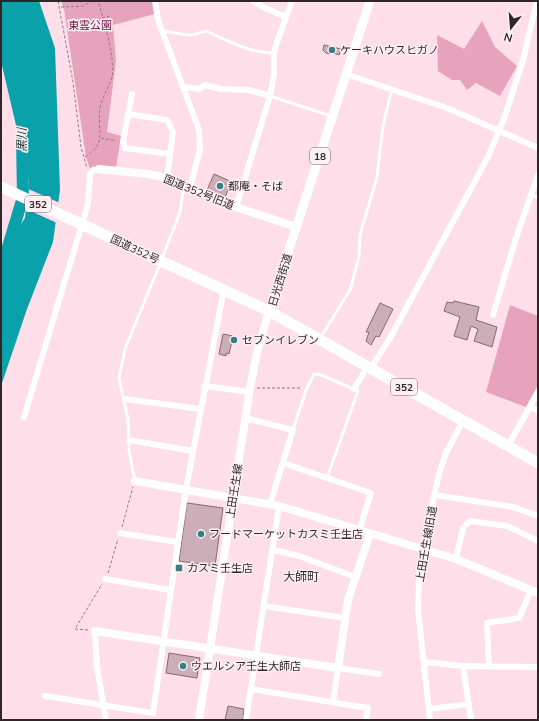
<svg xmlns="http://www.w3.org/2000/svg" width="539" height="721" viewBox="0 0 539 721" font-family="'Nunito Sans','Noto Sans JP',sans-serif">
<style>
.green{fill:#e8a3bc}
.water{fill:#09a1aa}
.pier{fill:#fedee9}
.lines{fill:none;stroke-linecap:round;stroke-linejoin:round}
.river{stroke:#09a1aa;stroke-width:12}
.building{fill:#ccaeb8;stroke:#856973}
.path{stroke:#907b82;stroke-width:1;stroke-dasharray:3 2;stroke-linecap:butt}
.lane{stroke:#fff;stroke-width:3}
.street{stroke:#fff;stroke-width:6}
.secondary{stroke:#fff;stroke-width:8}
.primary{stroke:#fff;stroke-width:9}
.highway{stroke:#fff;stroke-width:11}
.poi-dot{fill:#377f85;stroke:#fef1f5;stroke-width:1.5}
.labels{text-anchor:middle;stroke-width:3;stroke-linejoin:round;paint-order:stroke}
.shield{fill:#fef1f5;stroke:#6e6266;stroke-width:1}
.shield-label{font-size:10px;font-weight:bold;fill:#302529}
.park-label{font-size:11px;fill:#720d41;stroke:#fef1f5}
.poi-label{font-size:11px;fill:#302529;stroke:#fef1f5;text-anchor:start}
.street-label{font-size:11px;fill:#302529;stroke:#fef1f5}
.water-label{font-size:12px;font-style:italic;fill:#1a3031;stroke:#fef1f5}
.neighbourhood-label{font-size:12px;fill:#302529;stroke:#fef1f5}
</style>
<rect width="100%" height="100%" fill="#fedee9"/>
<!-- green -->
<g class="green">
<path d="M61,1H153L155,14L113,25L116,61L107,132L121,136L116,168L95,167L90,169L86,157L64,9Z"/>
<path d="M482,21L495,47L517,66L500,96L476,83L467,90L460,80H452L438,71L437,35L464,49Z"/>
<path d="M510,305L538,316V385L526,407L486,392Z"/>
</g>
<!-- water -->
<path class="water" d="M1,1H39L55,48L60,190L53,242L27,309L1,386V254L25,218L29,181L1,61Z"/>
<!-- pier -->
<path class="pier" d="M26,188L60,203L57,223L24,208Z"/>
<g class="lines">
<!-- river -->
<path class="river" d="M1,270L23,197L22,139"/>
</g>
<!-- building -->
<g class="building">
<path d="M324,45L341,49L339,55L333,53V51H331L330,54L326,53L323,50Z"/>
<path d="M214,174L232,182L224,199L207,190Z"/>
<path d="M454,301L479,307L476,320L497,327L492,347L474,341L478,329L471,326L467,340L454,336L460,317L444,311L447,302L453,303Z"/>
<path d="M380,303L393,309L379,337L376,336L371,345L366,341L369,332H366Z"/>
<path d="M223,334L233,336L229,354L226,353V356L219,354Z"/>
<path d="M187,503L223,508L215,566L179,561Z"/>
<path d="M169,653L200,658L197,678L166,673Z"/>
<path d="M228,706L244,709L243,720H225Z"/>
</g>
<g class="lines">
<!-- path -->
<g class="path">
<path d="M58,1L73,82L81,147L87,168"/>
<path d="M61,7L83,6L92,1"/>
<path d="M102,18L110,16"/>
<path d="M101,138L116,141"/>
<path d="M85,157C108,142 97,131 100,108C102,97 109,88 112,77C116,62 103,16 98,1"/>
<path d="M257,388H302"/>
<path d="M122,527L133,487"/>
<path d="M108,573L118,539"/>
<path d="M88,630L75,629L102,584"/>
</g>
<!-- lane -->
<g class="lane">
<path d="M163,31C169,31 187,36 190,35C196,35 200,32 206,31C228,41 250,53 274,53"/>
<path d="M270,96L331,116"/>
<path d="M531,194L538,198"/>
<path d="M162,259L180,212L184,186"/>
<path d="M321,337L350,290L359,257L360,235L377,177L383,125L392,89"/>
<path d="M293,430L306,390L314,374H319L358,391L327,478"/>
<path d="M135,481L129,451L128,419L119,378L125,349L160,264"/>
</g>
<!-- street -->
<g class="street">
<path d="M155,1L158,20L199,130L200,150L190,187"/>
<path d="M253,1L263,7L286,17"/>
<path d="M346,74L447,108L538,148"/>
<path d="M184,87L199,89L205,85L221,89L249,90L270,96"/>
<path d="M132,94L123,142L125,148L170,154"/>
<path d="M129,114L167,120L173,132L167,178"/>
<path d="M236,207L270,96L274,74V53L276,45L292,1"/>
<path d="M493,315L516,238L538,175"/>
<path d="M371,368L390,338L488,157L505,116L523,60L537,1"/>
<path d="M204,386L250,392"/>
<path d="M354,389L368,366"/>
<path d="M125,399L200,409"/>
<path d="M531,407L538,411"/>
<path d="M24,417L88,204L90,174L93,170L99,169"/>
<path d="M246,418L293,430L270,504"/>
<path d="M129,440L193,451"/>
<path d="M508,446L538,392"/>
<path d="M283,463L371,493L359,531"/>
<path d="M434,495L513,507L538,516"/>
<path d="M120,533L178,542"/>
<path d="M273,550L299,556L355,577"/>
<path d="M456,559L463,528L470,521L507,526L538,541"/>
<path d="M105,579L170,590"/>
<path d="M264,606L344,618"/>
<path d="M95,631L97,667L106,720"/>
<path d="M424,662L463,666"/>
<path d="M489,666L487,623L519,618L531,590"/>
<path d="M251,689L368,708L366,720"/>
<path d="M45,696L153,713L186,489L224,289"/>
<path d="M333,702L338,668L379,674"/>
<path d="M429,709L469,704"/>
<path d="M246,720L279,506"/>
<path d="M430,720L418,610L419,577L422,551L439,474L446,453L463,421"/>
<path d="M471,720L463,666L538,667"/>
</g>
<!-- secondary -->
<g class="secondary">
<path d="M99,169L148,174L167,178L236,207L296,227"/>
<path d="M135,481L279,506L456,559L538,593"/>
<path d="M95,631L338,668L348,600L370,534"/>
<path d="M199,720L250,388L257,353L269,311"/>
</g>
<!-- primary -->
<path class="primary" d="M269,311L370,1"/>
<!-- highway -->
<path class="highway" d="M1,187L269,311L538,463"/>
</g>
<!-- markers -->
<g class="poi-dot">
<circle cx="332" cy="50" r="4"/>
<circle cx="220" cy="186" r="4"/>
<circle cx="234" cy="340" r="4"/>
<circle cx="201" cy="534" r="4"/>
<rect x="175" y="564" width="8" height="8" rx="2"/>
<circle cx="183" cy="666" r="4"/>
</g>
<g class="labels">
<!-- shield labels -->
<g class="shield">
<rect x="310" y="148" width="20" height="16" rx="3"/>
<rect x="25" y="196" width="26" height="16" rx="3"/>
<rect x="391" y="379" width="26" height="16" rx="3"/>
</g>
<g class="shield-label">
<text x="320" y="160">18</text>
<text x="38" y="208">352</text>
<text x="404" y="391">352</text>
</g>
<!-- park labels -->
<g class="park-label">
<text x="90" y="29">東雲公園</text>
</g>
<!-- poi labels -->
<g class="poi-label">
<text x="340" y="54">ケーキハウスヒガノ</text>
<text x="228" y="190">都庵・そば</text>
<text x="242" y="344">セブンイレブン</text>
<text x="209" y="538">フードマーケットカスミ壬生店</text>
<text x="187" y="572">カスミ壬生店</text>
<text x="191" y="670">ウエルシア壬生大師店</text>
</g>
<!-- street labels -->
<g class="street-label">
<text transform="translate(199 192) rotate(22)" y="4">国道352号旧道</text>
<text transform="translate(135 249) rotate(25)" y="4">国道352号</text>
<text transform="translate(280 280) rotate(-73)" y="4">日光西街道</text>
<text transform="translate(234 491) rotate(-81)" y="4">上田壬生線</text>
<text transform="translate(426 544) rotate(-80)" y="4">上田壬生線旧道</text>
</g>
<!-- water labels -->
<g class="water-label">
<text transform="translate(22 140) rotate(-90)" y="4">黒川</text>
</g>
<!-- neighbourhood labels -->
<g class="neighbourhood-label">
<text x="301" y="581">大師町</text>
</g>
</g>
<!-- border -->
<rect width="539" height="721" fill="none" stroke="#302529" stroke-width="4"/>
<!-- north arrow -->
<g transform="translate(511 28) rotate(197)" stroke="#fef1f5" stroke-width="3" paint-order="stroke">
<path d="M0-3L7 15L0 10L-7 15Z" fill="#302529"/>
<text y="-6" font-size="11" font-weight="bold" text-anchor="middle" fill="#302529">N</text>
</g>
</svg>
